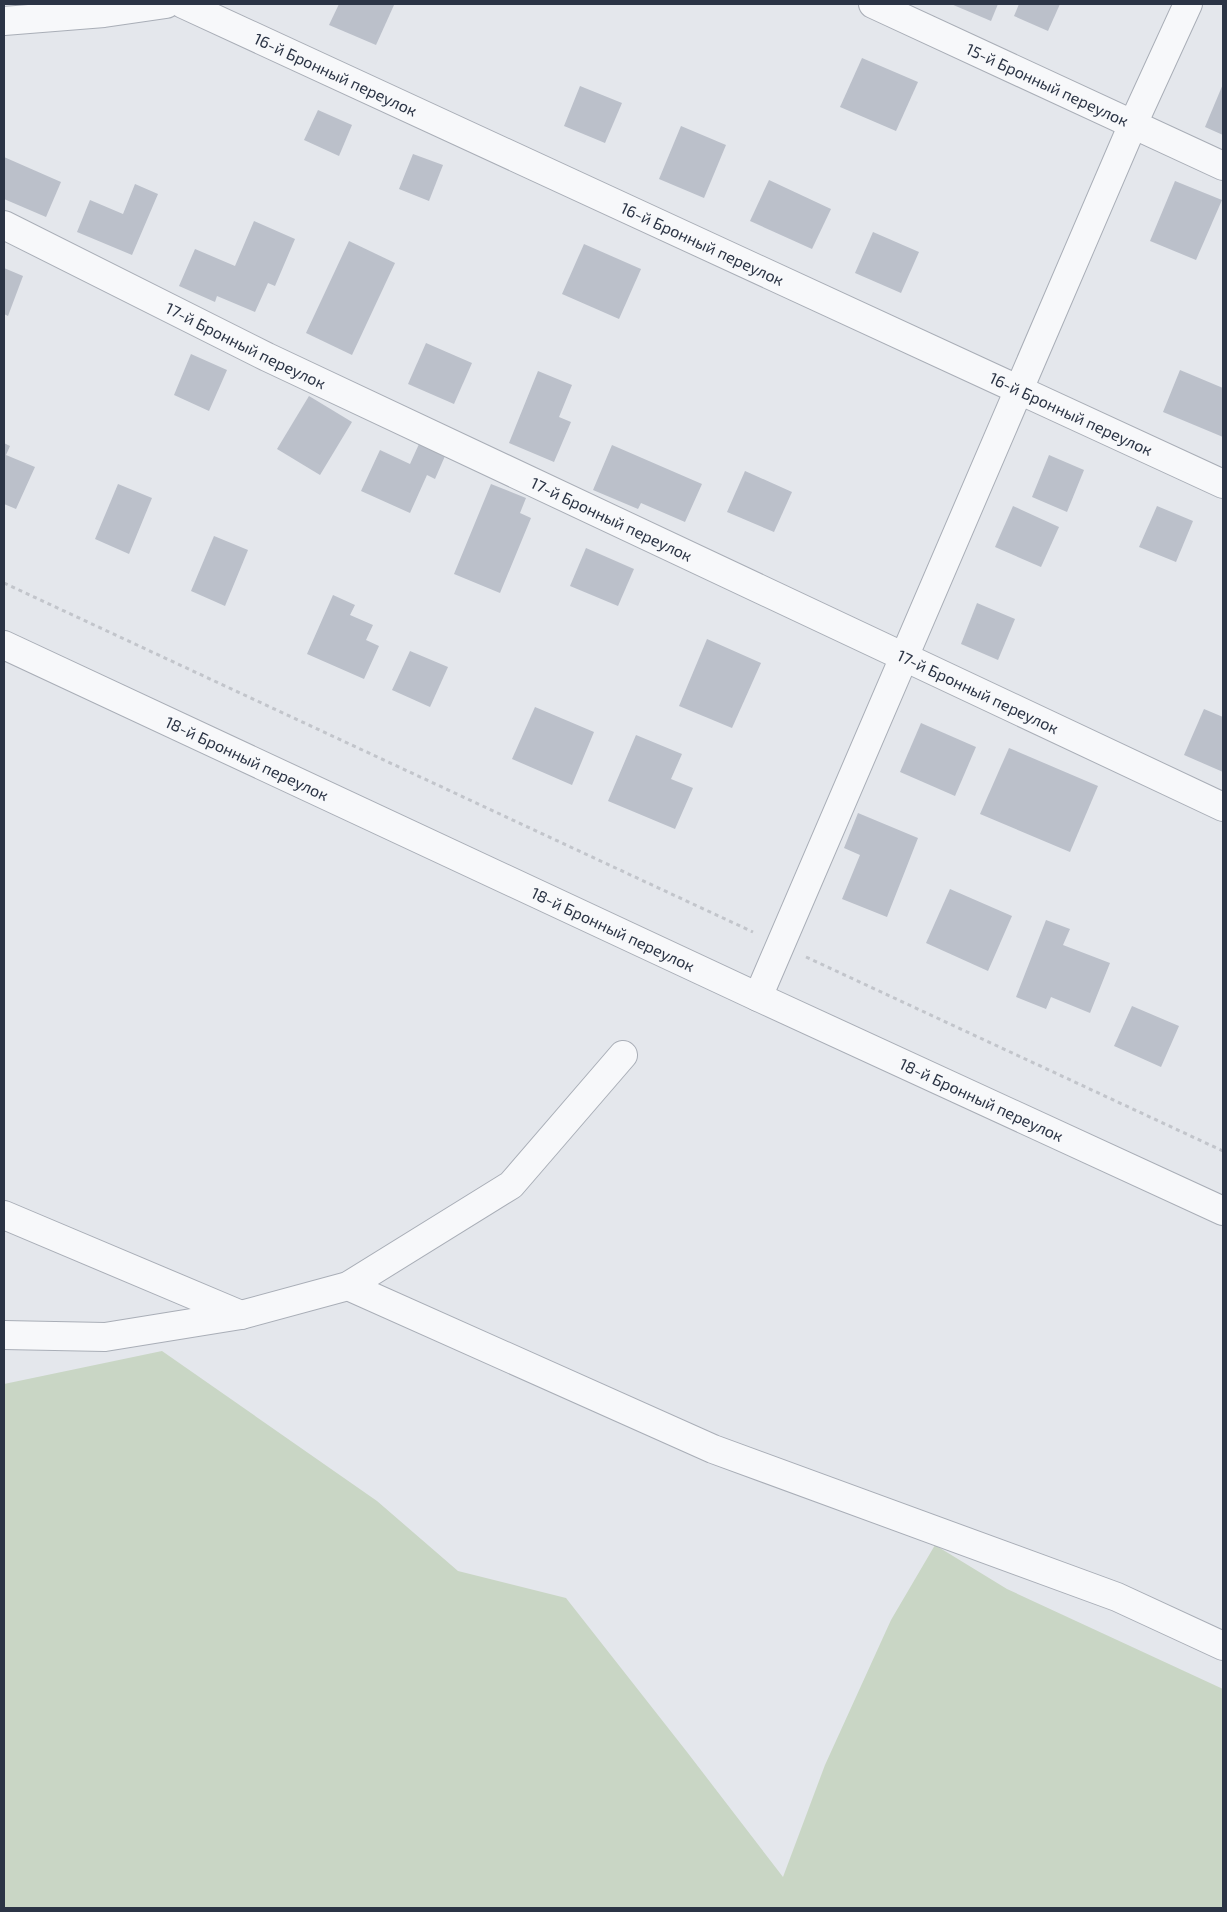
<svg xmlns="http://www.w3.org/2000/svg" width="1227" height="1912" viewBox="0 0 1227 1912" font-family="'Exo 2',sans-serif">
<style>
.green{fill:#c9d6c5}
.building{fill:#bbc0ca}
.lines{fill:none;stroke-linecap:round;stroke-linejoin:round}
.minor-casing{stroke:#a9aeb7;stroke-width:30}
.path{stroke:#c2c5cb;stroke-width:3;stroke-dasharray:4 4;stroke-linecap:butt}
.minor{stroke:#f7f8fa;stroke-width:28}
.labels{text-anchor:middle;stroke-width:5;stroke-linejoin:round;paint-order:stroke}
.street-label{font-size:16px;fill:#2b3445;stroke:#f4f6f9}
</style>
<rect width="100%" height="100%" fill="#e4e7ec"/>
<!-- green -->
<path class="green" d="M162,1351L377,1501L458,1571L566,1598L687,1752L783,1877L825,1765L891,1620L935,1545L1007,1589L1223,1689V1908H4V1384Z"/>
<!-- building -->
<g class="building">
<path d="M339,4L394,5L376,45L329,25Z"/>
<path d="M951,4H998L991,21Z"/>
<path d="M1019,4H1060L1048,31L1014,16Z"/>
<path d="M862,58L918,82L896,131L840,107Z"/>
<path d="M1223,84V135L1205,127Z"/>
<path d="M580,86L622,103L605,143L564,126Z"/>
<path d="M318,110L352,125L339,156L304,140Z"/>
<path d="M681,126L726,145L704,198L659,179Z"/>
<path d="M413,154L443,165L429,201L399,189Z"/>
<path d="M4,157L61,182L46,217L4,199Z"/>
<path d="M769,180L831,209L812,249L750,221Z"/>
<path d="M1175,181L1222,200L1196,260L1150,241Z"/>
<path d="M135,184L158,194L132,255L77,232L90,200L123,214Z"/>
<path d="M254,221L295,239L275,286L268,283L255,312L217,296L215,302L179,286L195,249L235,266Z"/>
<path d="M873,232L919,252L901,293L855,273Z"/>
<path d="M349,241L395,263L352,355L306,333Z"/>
<path d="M584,244L641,269L619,319L562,294Z"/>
<path d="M4,268L23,276L8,316L4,314Z"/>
<path d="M426,343L472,363L454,404L408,384Z"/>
<path d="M191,354L227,370L209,411L174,395Z"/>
<path d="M1180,370L1223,388V437L1163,412Z"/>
<path d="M538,371L572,385L559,417L571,422L554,462L509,443Z"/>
<path d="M309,396L352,422L320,475L277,449Z"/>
<path d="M4,443L10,446L6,455L35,467L16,509L4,504Z"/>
<path d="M419,444L445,456L435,479L427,475L410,513L361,491L380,450L410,464Z"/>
<path d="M612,445L702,484L685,522L641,503L638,509L593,490Z"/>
<path d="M1049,455L1084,470L1067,512L1032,497Z"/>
<path d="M745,471L792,492L774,532L727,512Z"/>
<path d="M118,484L152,498L129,554L95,539Z"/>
<path d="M491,484L526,498L520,513L531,518L500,593L454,574Z"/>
<path d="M1013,506L1059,527L1041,567L995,547Z"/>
<path d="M1157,506L1193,521L1176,562L1139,547Z"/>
<path d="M214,536L248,550L225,606L191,591Z"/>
<path d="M586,548L634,569L618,606L570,586Z"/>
<path d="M333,595L355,605L350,615L373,625L366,640L379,646L364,679L307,654Z"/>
<path d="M977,603L1015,619L998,660L961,644Z"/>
<path d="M707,639L761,663L732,728L679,706Z"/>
<path d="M410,651L448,667L430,707L392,690Z"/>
<path d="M535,707L594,732L572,785L512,759Z"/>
<path d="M1204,709L1223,717V772L1184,755Z"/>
<path d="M921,723L976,747L955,796L900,772Z"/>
<path d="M636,735L682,754L671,779L693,788L675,829L608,801Z"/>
<path d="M1009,748L1098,786L1070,852L980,814Z"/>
<path d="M858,813L918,838L887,917L842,899L860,855L844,848Z"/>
<path d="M950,889L1012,916L988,971L926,943Z"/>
<path d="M1046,920L1070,929L1063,945L1110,963L1090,1013L1051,997L1046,1009L1016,997Z"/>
<path d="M1132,1006L1179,1026L1161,1067L1114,1046Z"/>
</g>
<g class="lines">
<defs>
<g id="minor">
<path id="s1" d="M183,4L1223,484"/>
<path id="s2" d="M873,4L1223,166"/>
<path d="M4,21L104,13L166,4"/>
<path id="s3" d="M4,225L267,357L1223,807"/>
<path id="s4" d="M4,645L758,997L1223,1211"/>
<path d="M758,997L1133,124L1188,4"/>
<path d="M4,1215L241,1315"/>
<path d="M348,1286L713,1449L1117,1597L1223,1646"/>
<path d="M4,1335L105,1337L241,1315L348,1286L511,1185L623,1055"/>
</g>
</defs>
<!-- minor casing -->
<use href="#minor" class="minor-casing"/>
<!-- path -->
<g class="path">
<path d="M4,583L753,932"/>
<path d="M806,957L1223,1151"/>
</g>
<!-- minor -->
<use href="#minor" class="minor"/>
</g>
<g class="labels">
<!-- street labels -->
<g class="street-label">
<text dy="6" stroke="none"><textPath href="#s1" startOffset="168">16-й Бронный переулок</textPath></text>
<text dy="6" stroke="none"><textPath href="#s2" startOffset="192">15-й Бронный переулок</textPath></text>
<text dy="6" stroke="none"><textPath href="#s1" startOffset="572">16-й Бронный переулок</textPath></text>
<text dy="6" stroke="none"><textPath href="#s3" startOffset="270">17-й Бронный переулок</textPath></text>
<text dy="6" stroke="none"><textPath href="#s1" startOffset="978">16-й Бронный переулок</textPath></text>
<text dy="6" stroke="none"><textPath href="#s3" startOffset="675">17-й Бронный переулок</textPath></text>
<text dy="6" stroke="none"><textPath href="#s3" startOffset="1080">17-й Бронный переулок</textPath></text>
<text dy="6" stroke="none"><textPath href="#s4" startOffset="268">18-й Бронный переулок</textPath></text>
<text dy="6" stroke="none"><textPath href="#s4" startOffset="672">18-й Бронный переулок</textPath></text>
<text dy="6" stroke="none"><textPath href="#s4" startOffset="1078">18-й Бронный переулок</textPath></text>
</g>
</g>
<!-- border -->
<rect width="1227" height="1912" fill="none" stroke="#2b3445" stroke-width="10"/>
</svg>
